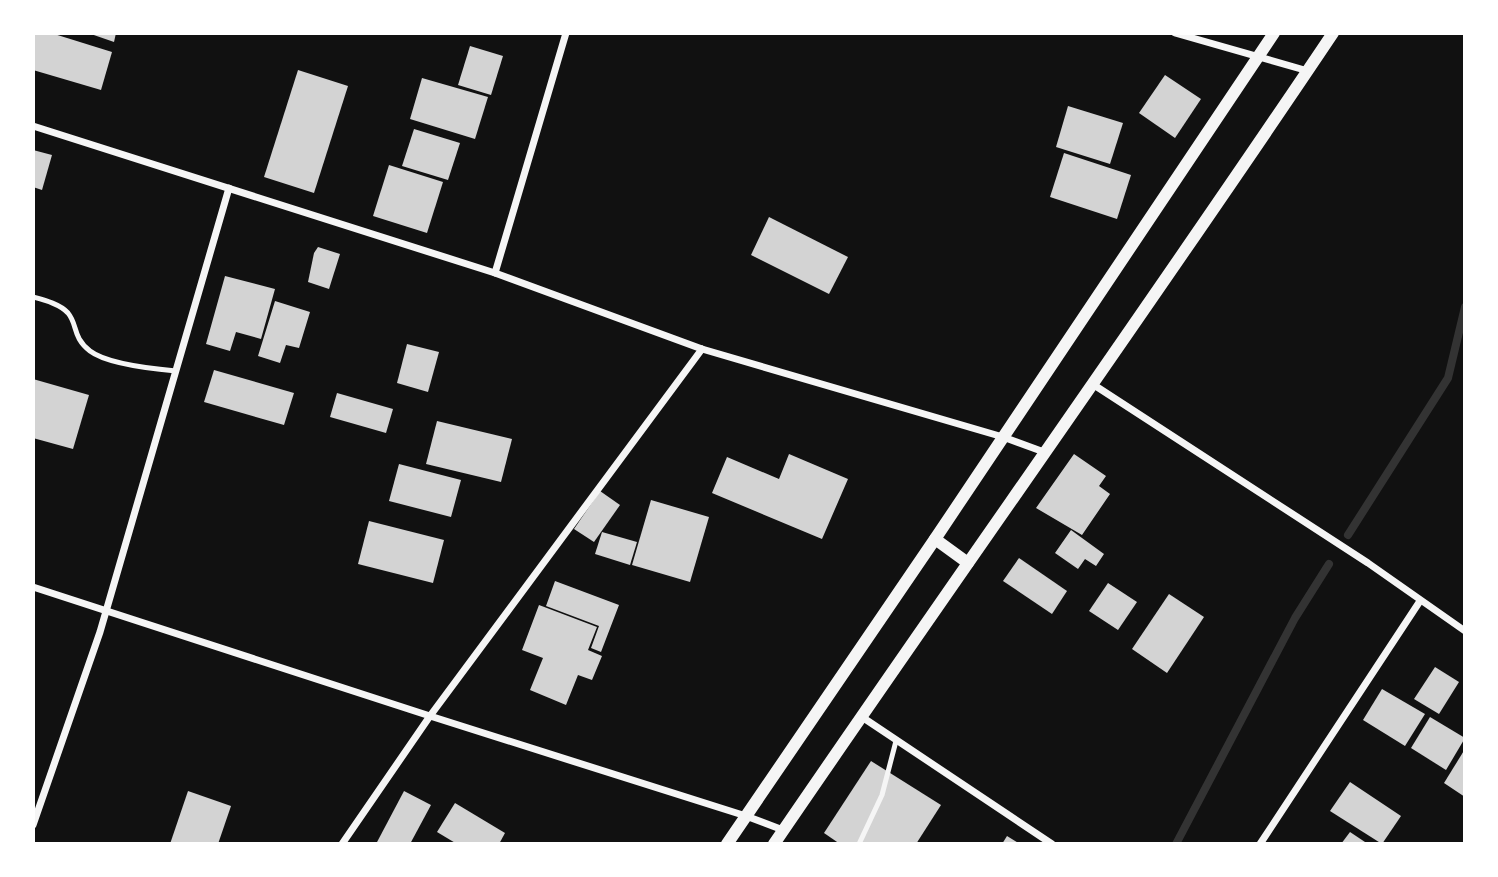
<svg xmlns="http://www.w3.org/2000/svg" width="1498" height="877" viewBox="0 0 1498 877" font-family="Signika,sans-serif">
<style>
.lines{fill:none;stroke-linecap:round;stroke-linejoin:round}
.stream{stroke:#333;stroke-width:8}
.building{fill:#d3d3d3}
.service{stroke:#f5f5f5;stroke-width:5}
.minor{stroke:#f5f5f5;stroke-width:7}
.tertiary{stroke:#f5f5f5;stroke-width:12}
</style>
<rect width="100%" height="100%" fill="#111"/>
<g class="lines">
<!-- stream -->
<g class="stream">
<path d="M1348,535L1448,378L1465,307"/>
<path d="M1176,844L1295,618L1329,564"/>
</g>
</g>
<!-- building -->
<g class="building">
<path d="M33,33H51L112,52L101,90L33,70Z"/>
<path d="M88,33H116L114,42Z"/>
<path d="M470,46L503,56L491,95L458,85Z"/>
<path d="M298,70L348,86L314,193L264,177Z"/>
<path d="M1165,75L1201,99L1175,138L1139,113Z"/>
<path d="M422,78L488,97L475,139L410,119Z"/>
<path d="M1068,106L1123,123L1110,164L1056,147Z"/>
<path d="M414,129L460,143L448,180L402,166Z"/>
<path d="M33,150L52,155L42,190L33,187Z"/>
<path d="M1064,153L1131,175L1117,219L1050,197Z"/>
<path d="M389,165L443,182L427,233L373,216Z"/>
<path d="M769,217L848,257L829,294L751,255Z"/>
<path d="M318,247L340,254L329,289L308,282L314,253Z"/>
<path d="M225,276L275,289L261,339L236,332L230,351L206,344Z"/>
<path d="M275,301L310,312L299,348L286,345L280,363L258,356Z"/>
<path d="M407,344L439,352L428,392L397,383Z"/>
<path d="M214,370L294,393L284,425L204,402Z"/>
<path d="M33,379L89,395L73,449L33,438Z"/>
<path d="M337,393L393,409L386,433L330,417Z"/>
<path d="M437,421L512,439L501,482L426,464Z"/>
<path d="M789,454L848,479L822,539L712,493L727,457L779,479Z"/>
<path d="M1074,454L1106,476L1099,486L1110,494L1082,535L1036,508Z"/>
<path d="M399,464L461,480L451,517L389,501Z"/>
<path d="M600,491L620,505L594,542L574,529Z"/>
<path d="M651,500L709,517L690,582L632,565Z"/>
<path d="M369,521L444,540L433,583L358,564Z"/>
<path d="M1071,530L1104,554L1096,566L1085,559L1078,569L1055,553Z"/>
<path d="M602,532L637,542L630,565L595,554Z"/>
<path d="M1019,558L1067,591L1052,614L1003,581Z"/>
<path d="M555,581L619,605L601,652L591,648L599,626L546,606Z"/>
<path d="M1108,583L1137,602L1118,630L1089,611Z"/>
<path d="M1169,594L1204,617L1167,673L1132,649Z"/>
<path d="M539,605L597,627L588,650L602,656L592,680L578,675L566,705L530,690L543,658L522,650Z"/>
<path d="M1435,667L1459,682L1439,714L1414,699Z"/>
<path d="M1382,689L1425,714L1405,746L1363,720Z"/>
<path d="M1430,717L1465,738L1446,770L1411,748Z"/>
<path d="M1465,749V797L1444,783Z"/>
<path d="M871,761L941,805L916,844H840L824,833Z"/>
<path d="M1350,782L1401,816L1382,844L1330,811Z"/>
<path d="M188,791L231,806L218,844H170Z"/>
<path d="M404,791L431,805L410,844H376Z"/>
<path d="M455,803L505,833L499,844H457L437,832Z"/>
<path d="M1350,832L1368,844H1341Z"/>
<path d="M1007,836L1020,844H1002Z"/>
</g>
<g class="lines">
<!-- service -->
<g class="service">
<path d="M33,297C44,300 60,304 68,313C78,325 72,337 90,351C107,364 154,369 176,371"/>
<path d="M859,844L882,795L896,741"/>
</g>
<!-- minor -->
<g class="minor">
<path d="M1175,33L1308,71"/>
<path d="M33,126L495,273L702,349L1003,437L1044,452"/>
<path d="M495,273L566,33"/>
<path d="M1094,385L1368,563L1465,631"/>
<path d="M33,587L430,716L746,816L783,830"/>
<path d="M862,717L1052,844"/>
<path d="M33,825L100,632L229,188"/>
<path d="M342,844L430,716L702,349"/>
<path d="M1260,844L1420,601"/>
</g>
<!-- tertiary -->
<g class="tertiary">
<path d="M935,539L968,563"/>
<path d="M727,844L935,539L1274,33"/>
<path d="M774,844C959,573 1150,306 1333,33"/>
</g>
</g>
<!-- border -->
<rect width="1498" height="877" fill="none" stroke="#ffffff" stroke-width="70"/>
</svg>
